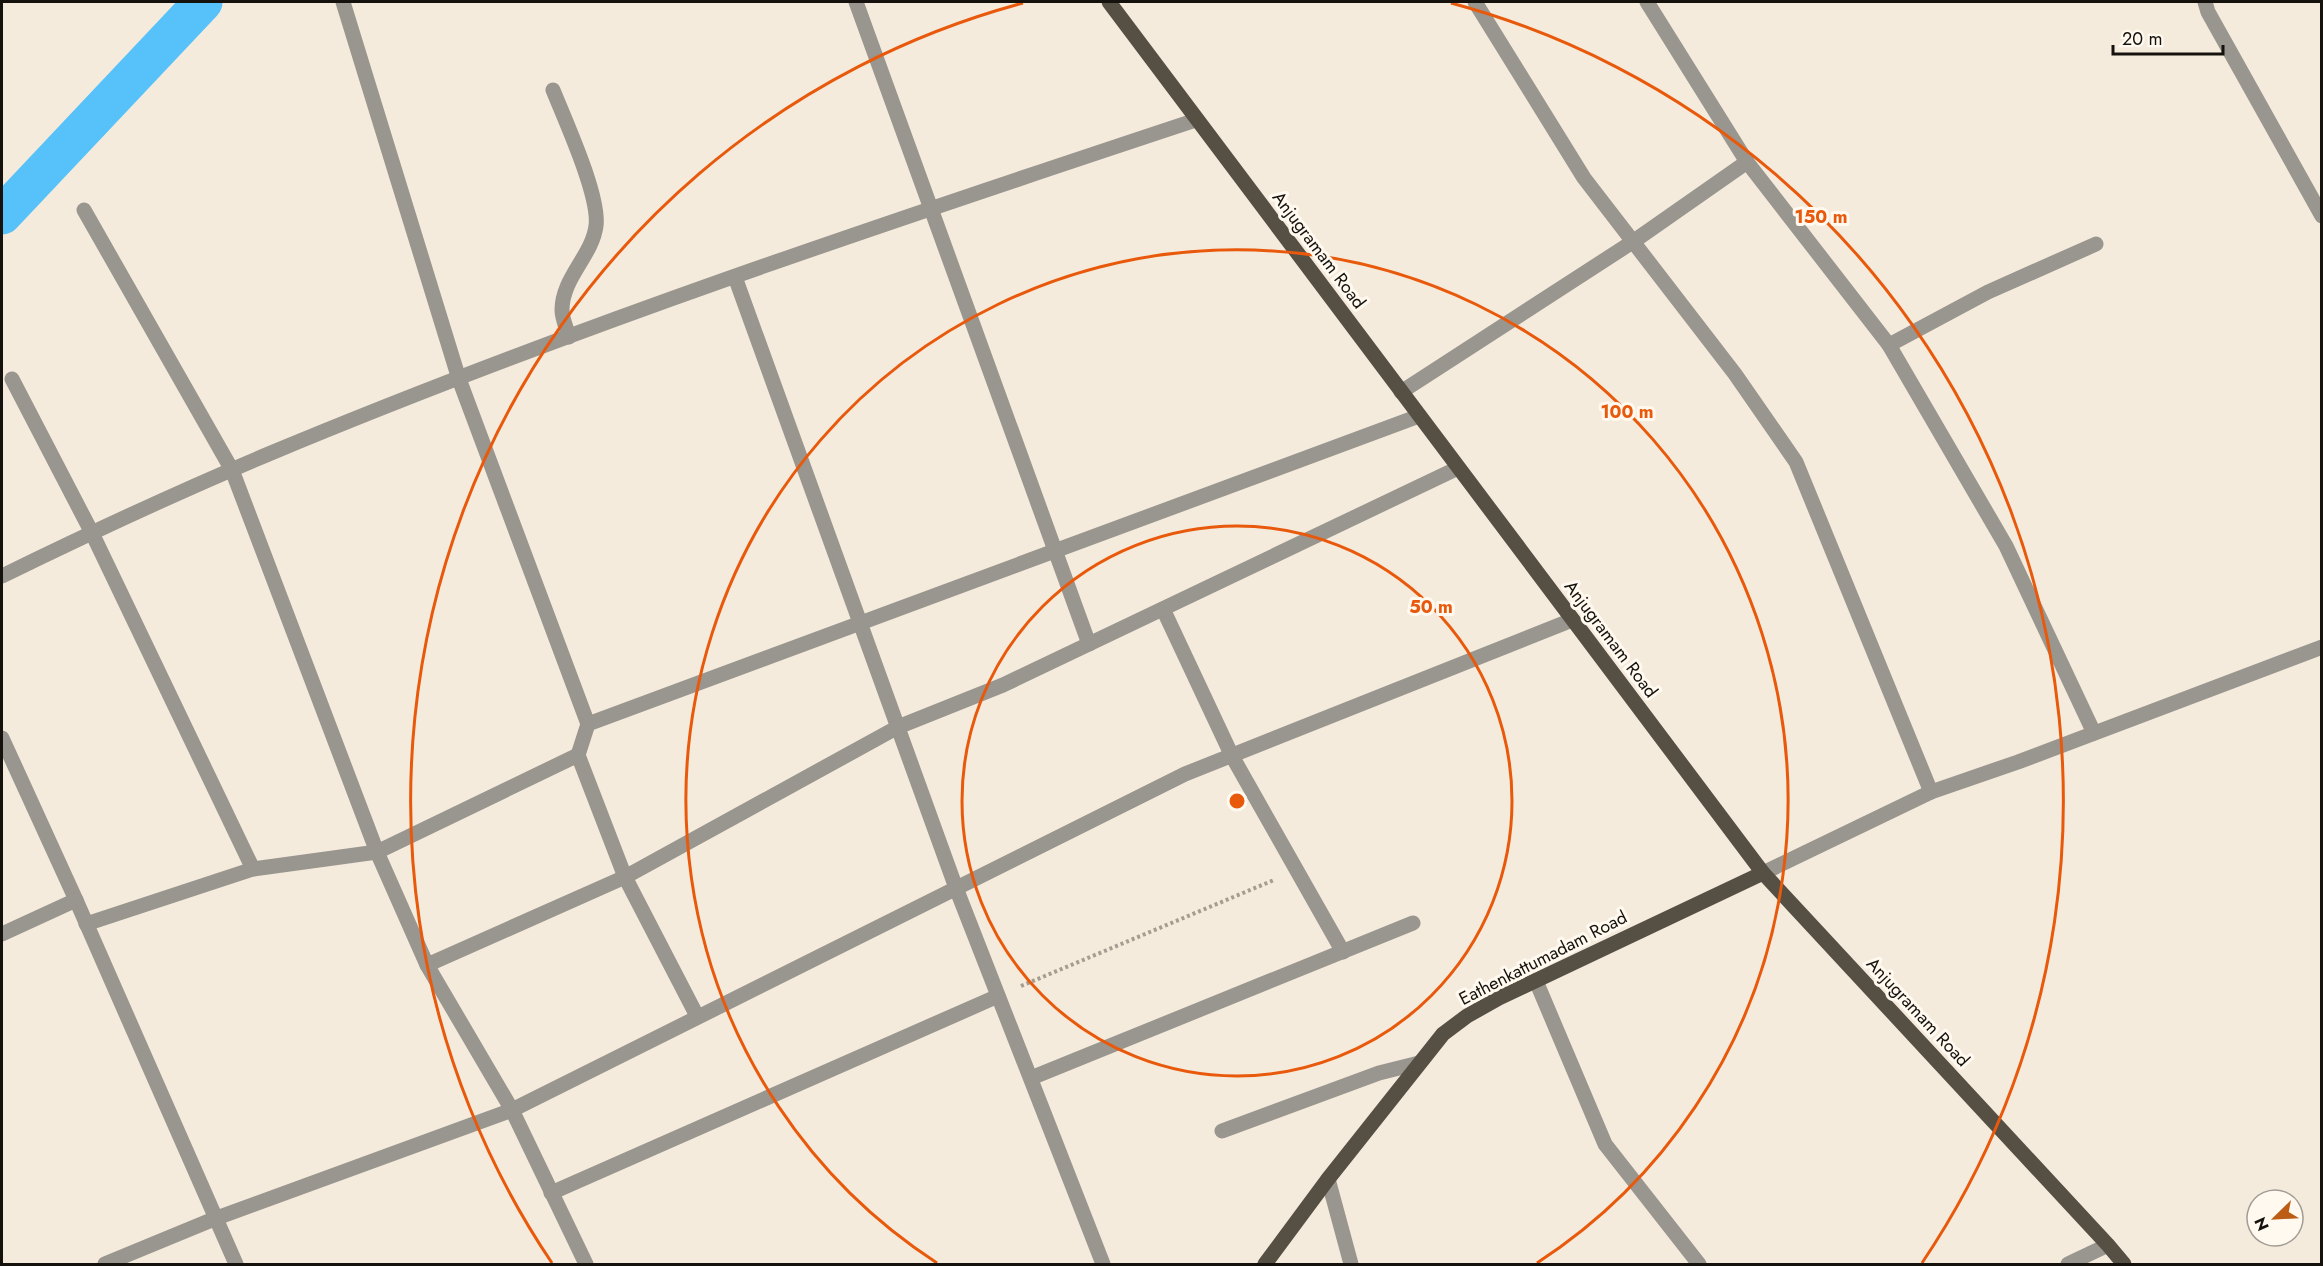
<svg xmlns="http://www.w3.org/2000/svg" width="2323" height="1266" viewBox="0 0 2323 1266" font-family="Jost,sans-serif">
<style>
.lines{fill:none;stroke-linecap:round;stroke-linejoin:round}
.canal{stroke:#56c2f9;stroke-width:39}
.path{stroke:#a49d92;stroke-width:4;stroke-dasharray:3 3;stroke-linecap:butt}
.minor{stroke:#99958f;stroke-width:15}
.major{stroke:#564f44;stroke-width:15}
.ring{fill:none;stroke:#e8590c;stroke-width:3}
.labels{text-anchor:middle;stroke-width:6;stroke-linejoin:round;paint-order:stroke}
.street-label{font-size:18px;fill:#15120d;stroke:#fff9f0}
.centre{fill:#e8590c;stroke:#fff9f0;stroke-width:3}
.ring-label{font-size:18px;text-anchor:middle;font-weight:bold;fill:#e8590c;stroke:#fff9f0;stroke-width:6;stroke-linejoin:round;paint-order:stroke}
</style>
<rect width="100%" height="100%" fill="#f5ebdc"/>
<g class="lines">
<!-- canal -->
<path class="canal" d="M2,215L203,2"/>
<!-- path -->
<path class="path" d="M1021,986L1274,880"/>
<!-- minor -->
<g class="minor">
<path d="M343,2L459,379L588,724L578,755L625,877L697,1016"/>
<path d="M856,2L1089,644"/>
<path d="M1475,2L1584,178L1735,374L1796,462L1931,792"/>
<path d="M1647,2L1747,162L1889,345L2006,546L2094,733"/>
<path d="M2205,2L2208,12L2322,216"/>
<path d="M553,90C565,120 600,196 596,226C592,256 562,278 562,310C562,319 567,329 569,337"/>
<path d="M84,210L232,470L377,852L427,965L512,1110L586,1264"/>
<path d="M735,277L956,888L1103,1264"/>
<path d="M1889,345L1988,292L2096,244"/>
<path d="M12,379L92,533L253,869"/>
<path d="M1401,392L1634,241L1747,162"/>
<path d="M2,576C90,533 180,491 271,453C573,327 885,223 1196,120"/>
<path d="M1163,609L1232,756L1343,952"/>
<path d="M588,724L1419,416"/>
<path d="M2,738L76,900L236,1264"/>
<path d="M1763,873L1931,792L2018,762L2322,647"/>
<path d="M86,924L253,869L377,852L578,755"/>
<path d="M2,934L76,900"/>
<path d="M427,965L625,877L898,727L1003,685L1458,468"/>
<path d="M1536,981L1605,1144L1699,1264"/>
<path d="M1031,1078L1413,923"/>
<path d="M1222,1131L1379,1073L1419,1063"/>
<path d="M1328,1179L1351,1264"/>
<path d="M551,1193L998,996"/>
<path d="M105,1264L214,1219L512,1110L1185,774L1572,620"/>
<path d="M2068,1264L2108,1245"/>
</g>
<!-- major -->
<g class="major">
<path d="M1109,2L1763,873L2108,1245L2124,1264"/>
<path d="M1265,1264L1328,1179L1443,1034L1467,1016L1499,998L1763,873"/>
</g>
</g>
<!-- distance rings -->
<g class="ring">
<circle cx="1237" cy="801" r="275"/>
<path d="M937 1263A551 551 0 1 1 1537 1263"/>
<path d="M552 1263A826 826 0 0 1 1023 3M1451 3A826 826 0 0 1 1922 1263"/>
</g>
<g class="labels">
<!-- street labels -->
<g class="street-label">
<text transform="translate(1319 250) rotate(53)" y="6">Anjugramam Road</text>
<text transform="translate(1611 639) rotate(53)" y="6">Anjugramam Road</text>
<text transform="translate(1543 958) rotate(-27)" y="6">Eathenkattumadam Road</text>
<text transform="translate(1918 1012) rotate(47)" y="6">Anjugramam Road</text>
</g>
</g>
<circle cx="1237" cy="801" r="9" class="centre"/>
<g class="ring-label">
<text x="1821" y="223">150 m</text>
<text x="1627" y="418">100 m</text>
<text x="1431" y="613">50 m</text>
</g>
<!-- border -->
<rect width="2323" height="1266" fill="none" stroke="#15120d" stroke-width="6"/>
<!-- north arrow -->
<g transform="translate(2275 1218) rotate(246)"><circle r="28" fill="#fff9f0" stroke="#a19d95" stroke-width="1.5"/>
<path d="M0-4.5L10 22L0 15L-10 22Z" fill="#bc5d16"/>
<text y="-9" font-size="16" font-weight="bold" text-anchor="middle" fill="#15120d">N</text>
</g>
<!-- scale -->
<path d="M2113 45v9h110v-9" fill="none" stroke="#15120d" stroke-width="3"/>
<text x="2122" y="45" font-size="18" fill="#15120d" stroke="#fff9f0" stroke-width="4.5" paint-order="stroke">20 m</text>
</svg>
